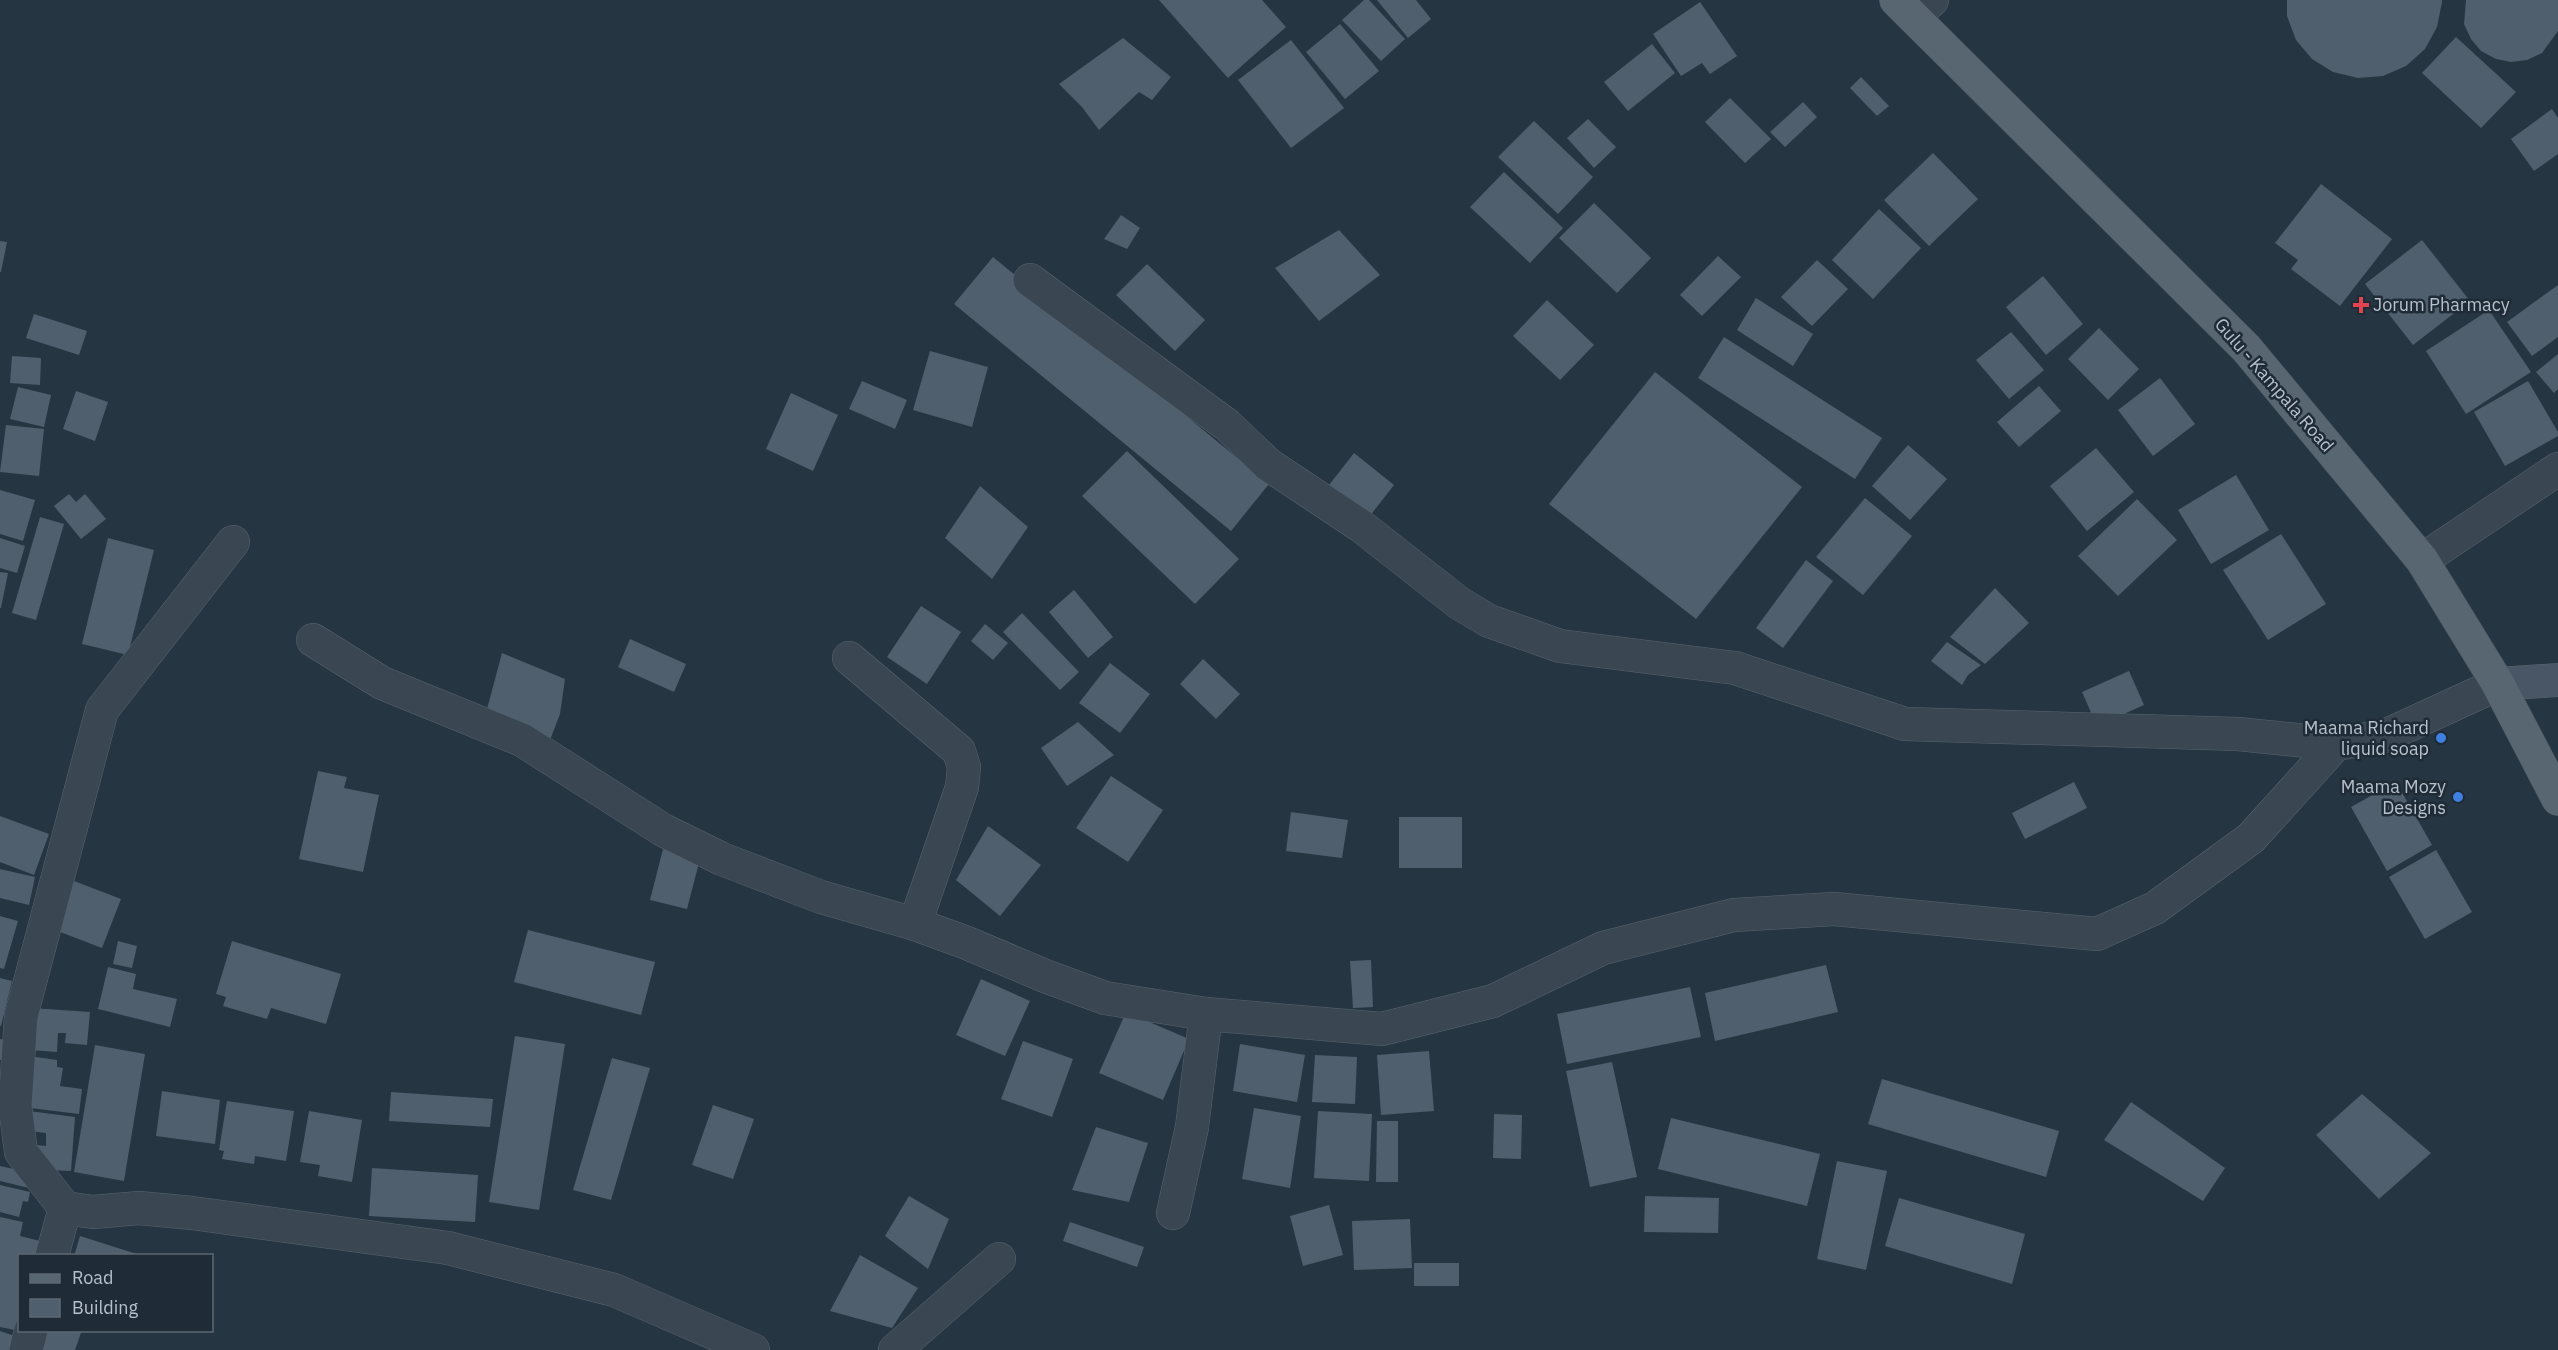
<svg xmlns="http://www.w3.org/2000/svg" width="2558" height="1350" viewBox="0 0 2558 1350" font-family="'IBM Plex Sans',sans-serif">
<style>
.building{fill:#4f5f6d}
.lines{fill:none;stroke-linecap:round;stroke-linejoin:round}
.street-casing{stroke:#58646f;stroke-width:34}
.secondary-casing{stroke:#58646f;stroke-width:34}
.primary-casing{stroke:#44505b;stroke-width:34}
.street{stroke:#3a4752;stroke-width:33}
.secondary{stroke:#485665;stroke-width:33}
.primary{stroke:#586672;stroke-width:33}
.health-dot{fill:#e0444e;stroke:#1f2c37;stroke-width:2}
.shop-dot{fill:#3f7fe0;stroke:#1f2c37;stroke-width:2}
.labels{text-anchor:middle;stroke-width:5;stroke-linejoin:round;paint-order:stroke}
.poi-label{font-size:18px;fill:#b7c1cc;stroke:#1f2c37;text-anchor:end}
.street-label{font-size:18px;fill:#b7c1cc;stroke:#1f2c37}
</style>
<rect width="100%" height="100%" fill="#263542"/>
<!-- building -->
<g class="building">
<path d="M1159,0H1262L1286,27L1228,78Z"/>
<path d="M1364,0H1369L1405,39L1381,61L1342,20Z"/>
<path d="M1377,0H1416L1431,19L1408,38Z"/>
<path d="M2287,0H2442V2L2437,27L2425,49L2406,66L2383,76L2358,78L2333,72L2312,59L2296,40L2287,16Z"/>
<path d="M2466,0H2558V31L2542,53L2527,60L2511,62L2496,59L2481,51L2471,39L2464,24Z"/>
<path d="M1700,2L1737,56L1710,74L1702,63L1681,76L1653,34Z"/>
<path d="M1340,24L1379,71L1345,99L1306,52Z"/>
<path d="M2456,37L2516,92L2481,128L2422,73Z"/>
<path d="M1123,38L1171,77L1152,100L1139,92L1099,130L1082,107L1059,84Z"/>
<path d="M1291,40L1344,108L1291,148L1238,80Z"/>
<path d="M1652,44L1675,73L1628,111L1604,82Z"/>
<path d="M1861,77L1889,106L1877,116L1850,88Z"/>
<path d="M1730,98L1771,139L1745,163L1705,122Z"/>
<path d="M1803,102L1817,117L1785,147L1770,132Z"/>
<path d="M2552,109L2558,118V154L2534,171L2511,139Z"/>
<path d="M1588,119L1616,147L1594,168L1567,138Z"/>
<path d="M1534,121L1593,177L1558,214L1498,157Z"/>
<path d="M1933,153L1978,199L1929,246L1884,200Z"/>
<path d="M1504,172L1563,228L1530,263L1470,207Z"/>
<path d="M2321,184L2392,239L2340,306L2291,269L2298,260L2275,243Z"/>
<path d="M1594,203L1651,258L1617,293L1559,238Z"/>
<path d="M1879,209L1921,248L1873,299L1832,260Z"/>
<path d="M1121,215L1140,228L1127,249L1104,239Z"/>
<path d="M1339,230L1380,275L1319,321L1275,268Z"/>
<path d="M2422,240L2470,301L2413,345L2365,284Z"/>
<path d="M0,241L7,242L1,272H0Z"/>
<path d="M1718,256L1741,277L1702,316L1680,295Z"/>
<path d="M993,257L1269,484L1231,531L954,304Z"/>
<path d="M1817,260L1848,289L1812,326L1781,297Z"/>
<path d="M1147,264L1205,320L1175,351L1116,295Z"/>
<path d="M2043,276L2083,324L2046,355L2006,307Z"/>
<path d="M2558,285V337L2532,356L2507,322Z"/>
<path d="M1756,298L1813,334L1793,366L1737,330Z"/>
<path d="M1547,300L1594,345L1560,380L1513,336Z"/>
<path d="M2489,310L2531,372L2466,414L2426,351Z"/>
<path d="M34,314L87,331L79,355L26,338Z"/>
<path d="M2099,328L2139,369L2108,400L2068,359Z"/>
<path d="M2011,332L2044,370L2009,399L1976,360Z"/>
<path d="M1724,337L1882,438L1855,479L1698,378Z"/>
<path d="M930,351L988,367L972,427L913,410Z"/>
<path d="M2558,354V389L2554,393L2536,372Z"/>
<path d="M12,356L41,358L40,385L10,383Z"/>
<path d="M1655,372L1802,487L1696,619L1549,504Z"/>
<path d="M2160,378L2195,424L2153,456L2118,410Z"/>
<path d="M862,381L907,400L895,429L849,409Z"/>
<path d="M2528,381L2558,432V436L2505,466L2474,412Z"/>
<path d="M2039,386L2061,411L2019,447L1997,422Z"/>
<path d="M18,387L51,395L44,427L10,419Z"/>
<path d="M76,391L108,402L95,441L63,429Z"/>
<path d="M791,393L838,415L813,471L766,449Z"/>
<path d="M6,425L44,429L39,476L0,472Z"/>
<path d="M1908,445L1947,479L1910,520L1872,486Z"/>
<path d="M2096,448L2134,492L2087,531L2050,486Z"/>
<path d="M1127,451L1239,559L1195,604L1082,496Z"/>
<path d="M1354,453L1394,485L1369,517L1329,485Z"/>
<path d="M2236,475L2269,530L2211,564L2178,510Z"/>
<path d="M980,486L1028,527L992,579L945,538Z"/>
<path d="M0,490L35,500L23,541L0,534Z"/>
<path d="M69,494L76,502L85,494L106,519L81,539L54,506Z"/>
<path d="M1865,498L1912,536L1863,595L1816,557Z"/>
<path d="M2137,499L2177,540L2118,596L2078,556Z"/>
<path d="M40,517L64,524L36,620L12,613Z"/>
<path d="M2281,534L2326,604L2268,640L2223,570Z"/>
<path d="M0,538L25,546L17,573L0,568Z"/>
<path d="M108,538L154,550L128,655L82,644Z"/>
<path d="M1806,560L1833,581L1783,648L1756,628Z"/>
<path d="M0,572L8,573L1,608H0Z"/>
<path d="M1995,588L2029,623L1985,664L1950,637Z"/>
<path d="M1074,590L1113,637L1088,658L1049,612Z"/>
<path d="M921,606L961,632L927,684L887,657Z"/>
<path d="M1022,613L1079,672L1060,690L1003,632Z"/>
<path d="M985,624L1008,643L993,660L971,641Z"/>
<path d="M630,639L686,664L674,692L618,667Z"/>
<path d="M1947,642L1981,665L1968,675L1962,685L1931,661Z"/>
<path d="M502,653L565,679L560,714L550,740L487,709Z"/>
<path d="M1203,659L1240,694L1216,719L1180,684Z"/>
<path d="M1110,663L1150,694L1120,733L1079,703Z"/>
<path d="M2129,671L2144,705L2097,726L2082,692Z"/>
<path d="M1078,722L1114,755L1067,786L1041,748Z"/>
<path d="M318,771L347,777L344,788L379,795L363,872L299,859Z"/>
<path d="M1111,776L1163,810L1128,862L1076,828Z"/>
<path d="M2074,782L2087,808L2025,839L2012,813Z"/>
<path d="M2396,782L2432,845L2387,871L2351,807Z"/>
<path d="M1291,812L1348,820L1342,858L1286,851Z"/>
<path d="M0,816L49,834L34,875L0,862Z"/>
<rect x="1399" y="817" width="63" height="51"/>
<path d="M988,826L1041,865L1000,916L956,880Z"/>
<path d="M663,849L700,859L687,909L650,900Z"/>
<path d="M2436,850L2472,912L2425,939L2389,877Z"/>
<path d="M0,869L35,877L29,905L0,898Z"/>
<path d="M74,881L121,899L102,948L55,930Z"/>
<path d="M0,916L18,921L4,969L0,968Z"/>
<path d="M528,930L655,962L641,1015L514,982Z"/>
<path d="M118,941L137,946L132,968L113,964Z"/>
<path d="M232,941L341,974L326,1024L271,1008L267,1019L223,1006L226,997L216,994Z"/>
<path d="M1371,960L1373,1007L1353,1008L1350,961Z"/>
<path d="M1826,965L1838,1012L1715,1041L1705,993Z"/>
<path d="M108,967L136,974L133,989L177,999L170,1027L98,1009Z"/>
<path d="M0,978L12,981L1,1026H0Z"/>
<path d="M981,979L1030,1001L1005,1056L956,1035Z"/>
<path d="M1690,987L1701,1037L1567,1064L1557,1014Z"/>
<path d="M32,1008L90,1012L87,1045L65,1043L66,1033H58L57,1052L29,1050Z"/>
<path d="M1126,1012L1189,1039L1163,1100L1099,1073Z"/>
<path d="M515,1036L565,1044L539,1210L489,1202Z"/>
<path d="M0,1039L6,1040L1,1060H0Z"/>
<path d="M1023,1041L1073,1059L1052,1117L1001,1099Z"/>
<path d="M1240,1044L1305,1055L1297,1102L1233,1091Z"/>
<path d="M95,1045L145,1054L124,1181L74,1172Z"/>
<path d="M1429,1051L1434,1111L1381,1115L1377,1055Z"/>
<path d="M1315,1055L1357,1057L1355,1104L1312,1102Z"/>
<path d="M29,1056L57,1060V1067L63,1068L60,1086L82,1089L79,1114L22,1107Z"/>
<path d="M612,1058L650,1068L611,1200L573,1190Z"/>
<path d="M1612,1062L1637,1177L1590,1187L1566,1071Z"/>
<path d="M1882,1079L2059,1131L2046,1177L1868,1124Z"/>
<path d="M162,1091L220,1100L215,1144L156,1136Z"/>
<path d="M391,1092L493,1099L490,1127L389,1121Z"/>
<path d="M2362,1094L2431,1153L2379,1199L2316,1135Z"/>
<path d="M227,1101L294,1111L286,1161L255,1156L254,1164L222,1159L224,1151L219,1150Z"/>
<path d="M2131,1102L2225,1168L2203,1201L2104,1140Z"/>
<path d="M713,1105L754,1119L733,1179L692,1165Z"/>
<path d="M1254,1108L1301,1116L1290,1188L1242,1179Z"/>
<path d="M29,1111L75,1117L71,1171L47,1170L36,1145L46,1146V1133L29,1131Z"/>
<path d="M309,1111L362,1120L352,1182L318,1176L320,1165L300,1162Z"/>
<path d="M1318,1111L1372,1114L1369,1181L1314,1178Z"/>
<path d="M1494,1114L1522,1115L1521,1159L1493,1158Z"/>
<path d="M1671,1118L1820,1154L1807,1206L1658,1169Z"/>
<path d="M1377,1121H1398V1182H1376Z"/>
<path d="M1096,1127L1148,1143L1129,1202L1072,1190Z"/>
<path d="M1837,1161L1887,1171L1866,1270L1817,1259Z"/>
<path d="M0,1166L32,1173L29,1188L0,1181Z"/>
<path d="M372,1168L478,1175L475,1222L369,1216Z"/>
<path d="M0,1185L30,1192L28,1202L23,1201L19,1217L0,1212Z"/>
<path d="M909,1196L949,1219L928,1269L885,1236Z"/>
<path d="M1645,1196L1719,1198L1718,1233L1644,1232Z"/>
<path d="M1899,1198L2025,1234L2012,1284L1885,1246Z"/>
<path d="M1329,1205L1343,1255L1303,1266L1290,1216Z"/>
<path d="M0,1217L23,1222L20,1236L44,1242L41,1256H20V1331L0,1327Z"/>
<path d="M1410,1219L1412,1268L1354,1270L1352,1221Z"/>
<path d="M1070,1222L1144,1247L1137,1267L1063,1241Z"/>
<path d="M80,1236L140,1255L139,1256H74Z"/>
<path d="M860,1255L918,1288L892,1328L830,1311Z"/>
<rect x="1414" y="1263" width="45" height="23"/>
<path d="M41,1330H82L75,1350H34Z"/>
<path d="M0,1331L23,1339L20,1350H0Z"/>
</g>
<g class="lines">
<defs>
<g id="street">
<path d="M1914,16L1932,0"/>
<path d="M1030,280L1227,425L1269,465L1361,526L1459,603L1489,621L1560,646L1735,668L1905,724L2238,734L2336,744L2385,736L2498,684"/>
<path d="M2422,560L2558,469"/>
<path d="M313,640L382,683L522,740L663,830L722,859L821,897L915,924L967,943L1045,976L1105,998L1206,1014L1382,1029L1493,1001L1603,948L1734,915L1834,909L2097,934L2155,908L2251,838L2336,744"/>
<path d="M849,658L959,751L964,767L962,787L915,924"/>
<path d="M65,1208L21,1152L15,1106L21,1016L102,710L233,542"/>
<path d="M1173,1213L1192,1127L1206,1014"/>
<path d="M52,1256L65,1208L93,1212L139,1208L192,1213L448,1248L614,1290L753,1350"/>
<path d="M26,1350L31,1330"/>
<path d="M895,1350L999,1259"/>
</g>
<path id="secondary" d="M2498,684L2558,680"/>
<path id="primary" d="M1896,0L2246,348L2422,560L2498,684L2558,799"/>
</defs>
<!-- street casing -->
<use href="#street" class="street-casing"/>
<!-- secondary casing -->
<use href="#secondary" class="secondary-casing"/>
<!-- primary casing -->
<use href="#primary" class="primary-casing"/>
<!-- street -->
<use href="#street" class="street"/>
<!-- secondary -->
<use href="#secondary" class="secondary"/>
<!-- primary -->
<use href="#primary" class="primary"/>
</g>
<!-- markers -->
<path class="health-dot" d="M2358 296h6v6h6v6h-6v6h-6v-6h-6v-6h6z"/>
<g class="shop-dot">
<circle cx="2441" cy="738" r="6"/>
<circle cx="2458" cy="797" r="6"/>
</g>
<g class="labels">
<!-- poi labels -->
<g class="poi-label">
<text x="2373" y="311" text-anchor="start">Jorum Pharmacy</text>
<text x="2429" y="734">Maama Richard<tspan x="2429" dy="21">liquid soap</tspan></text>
<text x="2446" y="793">Maama Mozy<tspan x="2446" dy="21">Designs</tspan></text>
</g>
<!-- street labels -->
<g class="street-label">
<text transform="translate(2274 385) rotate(49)" y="6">Gulu - Kampala Road</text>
</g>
</g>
<!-- legend -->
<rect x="18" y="1254" width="195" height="78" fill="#1f2c37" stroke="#5c6873" stroke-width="1.5"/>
<rect x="30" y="1274" width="30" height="9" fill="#586672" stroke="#5c6873" stroke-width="1.5"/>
<text x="72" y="1284" font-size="18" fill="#b7c1cc">Road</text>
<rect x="30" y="1299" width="30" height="18" fill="#4f5f6d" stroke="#5c6873" stroke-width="1.5"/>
<text x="72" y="1314" font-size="18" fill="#b7c1cc">Building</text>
</svg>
